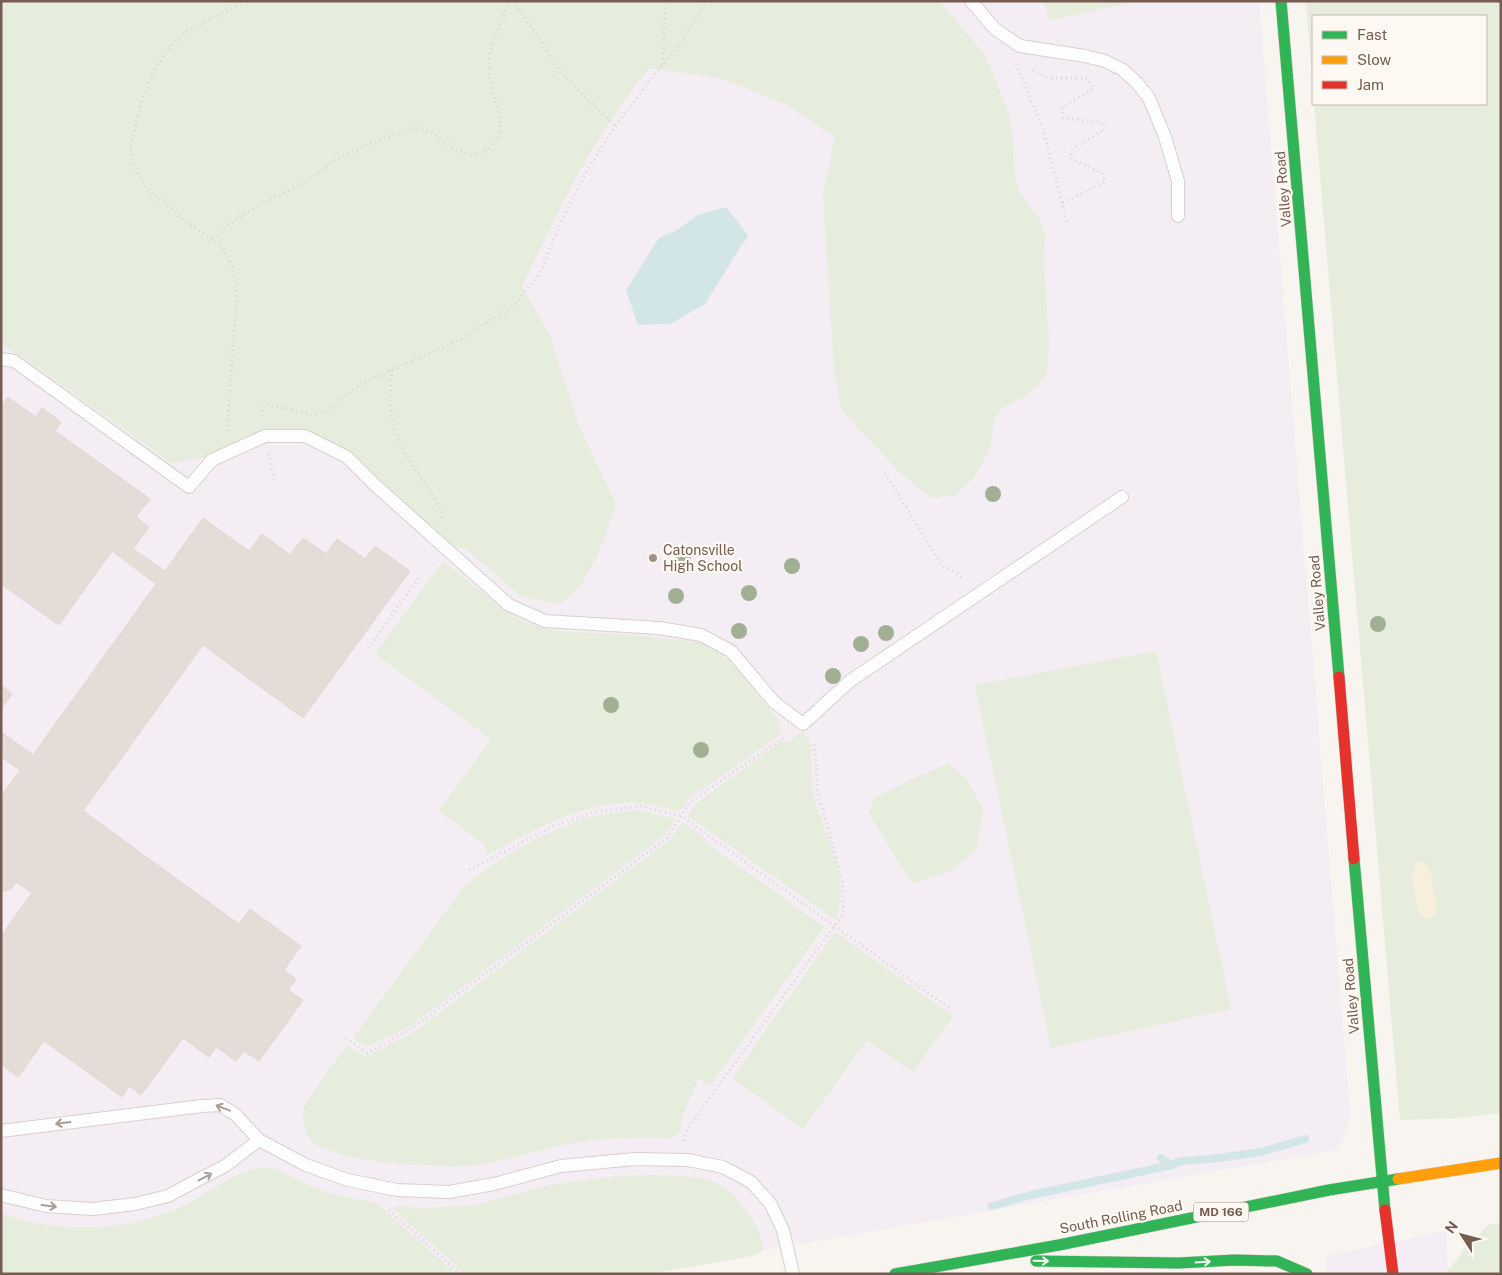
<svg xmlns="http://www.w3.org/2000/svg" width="1502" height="1275" viewBox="0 0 1502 1275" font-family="'Public Sans',sans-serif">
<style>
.education{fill:#f4edf4}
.green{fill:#e6eddc}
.sand{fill:#f7efdc}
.water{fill:#d2e5e7}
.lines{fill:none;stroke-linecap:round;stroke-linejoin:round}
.stream{stroke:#d2e5e7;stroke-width:8}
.building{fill:#e4ddd7;stroke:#e0d8d2}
.lane-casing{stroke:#d7d1cd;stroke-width:14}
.fast-casing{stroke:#d7d1cd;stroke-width:12}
.slow-casing{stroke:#d7d1cd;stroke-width:12}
.jam-casing{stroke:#d7d1cd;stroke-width:12}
.path{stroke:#dad4d0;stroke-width:3;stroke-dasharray:1 4;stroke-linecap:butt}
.lane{stroke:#fefdfd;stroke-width:12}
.fast{stroke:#30b455;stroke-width:11}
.slow{stroke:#ff9f0a;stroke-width:11}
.jam{stroke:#e5322d;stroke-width:11}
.tree{fill:#a1b095}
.oneway{stroke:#ab9c96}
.oneway2{stroke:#fdf9f2}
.poi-dot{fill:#a29189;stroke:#fdf9f2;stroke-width:2}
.labels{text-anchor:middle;stroke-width:4.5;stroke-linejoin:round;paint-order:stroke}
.shield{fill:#fdf9f2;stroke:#9d8b81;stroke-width:1}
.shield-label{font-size:12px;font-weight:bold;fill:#745c51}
.street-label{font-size:14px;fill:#745c51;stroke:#fdf9f2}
.poi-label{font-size:14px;fill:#745c51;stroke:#fdf9f2;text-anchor:start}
</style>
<rect width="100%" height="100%" fill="#f8f4f0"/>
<!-- education -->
<g class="education">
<path d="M1,1H1259L1350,1114L1344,1137L1336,1150L629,1274H1Z"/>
<path d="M1446,1231L1448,1274H1327L1326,1256Z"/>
</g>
<!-- green -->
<g class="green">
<path d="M1,1H940L985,55L1009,113L1013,139L1014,171L1019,192L1039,218L1045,233L1044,266L1049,346L1047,371L1039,385L1025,397L1002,408L994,420L989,452L973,479L953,496L932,498L900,473L840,408L834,370L823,196L835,137L787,105L724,79L650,68C642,78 633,87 626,98C584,156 552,222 522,287L550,336L580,428L616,505L598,555L581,585L560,604L522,597L466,549L438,542L347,457L305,436H265L225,454L172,463L21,356L1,345Z"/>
<path d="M1043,1H1140L1050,20Z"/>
<path d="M1306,1H1501V1113L1459,1118L1400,1120L1314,104H1486V16H1313V92Z"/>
<path d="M443,561L500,607L524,622L556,631L632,635L704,643L731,661L777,718C781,725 782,729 777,737L687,800L680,812C667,808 653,804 639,803C584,800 534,830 487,855L484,844L439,811L491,739L375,654Z"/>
<path d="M1156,651L1231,1009L1051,1048L975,685Z"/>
<path d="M803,731L809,740L811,747C812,764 810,782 814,797C824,834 853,883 835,920L688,816L694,805L782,741L787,743Z"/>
<path d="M948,763L967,780L983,808L977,849L952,870L912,884L868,812L875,797Z"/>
<path d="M640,810L675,819L664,836L406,1029L366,1047L353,1038L463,888C493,862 525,843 561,828C571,824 580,819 590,817C606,813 623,812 640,810Z"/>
<path d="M682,822L707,840L705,842L824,927L710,1086L699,1078L683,1114L679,1133L673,1138C645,1137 615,1137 586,1141C549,1146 512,1160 475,1165C457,1167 440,1166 422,1165C391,1164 361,1161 332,1151C328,1150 322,1149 318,1146C303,1137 300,1117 306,1102L347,1045L365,1057L414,1032L670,840Z"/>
<path d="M835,932L953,1016L913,1072L867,1040L803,1129L732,1078Z"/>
<path d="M262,1168L276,1169L310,1186L332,1194L376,1203L452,1270L454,1274H1V1213C58,1235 132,1232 187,1204C212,1191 234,1171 262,1168Z"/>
<path d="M652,1175C671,1176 705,1175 721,1185C734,1192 770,1236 761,1251C759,1254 755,1255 752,1256L649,1274H462L459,1268L393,1209L395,1206L425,1208L475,1205L550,1185L618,1176Z"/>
<path d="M1501,1223V1274H1448V1270L1457,1260L1467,1243L1477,1237L1488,1225Z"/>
</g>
<!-- sand -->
<path class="sand" d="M1417,861L1424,862L1431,871L1432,885L1436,903L1437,911L1431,918C1427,918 1426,919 1423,917C1417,912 1412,884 1412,877C1412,871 1414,866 1417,861Z"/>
<!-- water -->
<path class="water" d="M726,207L748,235L705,304L670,324L638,325L626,290L659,238L677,230L698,215Z"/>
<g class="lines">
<!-- stream -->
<g class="stream">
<path d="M1161,1158L1172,1165"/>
<path d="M992,1206L1031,1195L1172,1165L1181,1161L1211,1159L1261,1152L1305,1139"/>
</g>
</g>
<!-- building -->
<g class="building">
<path d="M8,397L36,417L42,408L61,422L55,431L150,499L136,517L149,527L133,549L165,571L203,518L249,551L262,534L290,555L303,538L326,554L337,539L365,559L375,546L410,571L303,718L203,645L83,811L239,924L250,909L301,946L284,970L296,979L288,990L303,1000L259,1061L244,1051L236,1061L216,1047L209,1057L183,1038L141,1095L129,1086L122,1097L44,1041L18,1077L1,1064V936L32,893L16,882L12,888L5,891H1V796L20,770L1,757V732L33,755L156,584L112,551L59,625L1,584V407Z"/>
<path d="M1,685L12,694L1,709Z"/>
</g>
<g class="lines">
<defs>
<g id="lane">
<path d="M971,1L995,29L1020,46L1085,56L1105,61L1123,70L1137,83L1149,98L1165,137L1178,181V216"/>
<path d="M1,359L14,361L189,487L212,460L265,436H305L347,457L375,485L509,605L545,621L659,628L701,635L731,651L774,702L803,724L850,681L1122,497"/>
<path d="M1,1131L202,1106L220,1105L235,1114L259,1140L306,1165L348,1180L397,1190L449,1192L494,1184L561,1166L635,1159L688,1160L723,1167L751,1182L770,1203L783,1230L793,1274"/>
<path d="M1,1195L46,1206L93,1209L135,1204L168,1196L194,1182L225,1166L259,1140"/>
</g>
<g id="fast">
<path d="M1281,1L1339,677"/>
<path d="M1354,859L1385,1210"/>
<path d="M1036,1261L1179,1263L1235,1260L1277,1261L1307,1274"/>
<path d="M895,1274L1059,1245L1329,1190L1398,1179"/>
</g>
<path id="slow" d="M1398,1179L1501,1163"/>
<g id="jam">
<path d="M1339,677L1354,859"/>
<path d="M1385,1210L1393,1274"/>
</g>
</defs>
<!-- lane casing -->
<use href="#lane" class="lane-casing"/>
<!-- fast casing -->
<use href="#fast" class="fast-casing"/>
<!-- slow casing -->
<use href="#slow" class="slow-casing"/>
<!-- jam casing -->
<use href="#jam" class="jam-casing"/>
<!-- path -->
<g class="path">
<path d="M513,1L534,31L559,71L615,126"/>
<path d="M663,64L666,1"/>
<path d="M1016,64L1043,129L1067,222"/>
<path d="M1033,70L1048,78H1086L1094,88L1062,108L1063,118L1100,122L1105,129L1072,149L1070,158L1102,173L1105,182L1062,203"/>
<path d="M213,239L236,219L263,203L297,187L337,159L365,146L392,135L415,127L431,132L455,149L471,155L489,149L498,137L501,122L489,77L490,51L509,1"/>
<path d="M392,370C391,380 390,391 390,401C390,423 400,447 412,465C423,482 438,498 443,518"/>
<path d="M262,416L261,412L265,404L312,414L324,413L360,384L462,339L514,305L540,273L560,225L585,174L615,126L651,79L679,46L707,1"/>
<path d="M227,431L237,294L232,265L222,247L184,220L145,187L130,156L131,144L141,102L154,71L166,52L181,35L245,1"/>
<path d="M269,454L275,483"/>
<path d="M885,473L941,564L965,579"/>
<path d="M368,648L420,576"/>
<path d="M469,870L553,826L596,812L641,806L681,816L952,1010"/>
<path d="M346,1038L367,1053L409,1030L667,838L689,803L786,736"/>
<path d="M684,1141L688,1128L843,914V885L824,813L818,796L816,760L813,741"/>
<path d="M389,1210L457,1271L459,1274"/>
</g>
<!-- lane -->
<use href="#lane" class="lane"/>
<!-- fast -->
<use href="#fast" class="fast"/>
<!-- slow -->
<use href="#slow" class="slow"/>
<!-- jam -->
<use href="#jam" class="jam"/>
</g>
<!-- trees -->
<g class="tree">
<circle cx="993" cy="494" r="8"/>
<circle cx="683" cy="557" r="8"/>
<circle cx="792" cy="566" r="8"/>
<circle cx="749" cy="593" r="8"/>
<circle cx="676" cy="596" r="8"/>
<circle cx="1378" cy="624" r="8"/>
<circle cx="739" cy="631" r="8"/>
<circle cx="886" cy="633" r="8"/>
<circle cx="861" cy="644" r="8"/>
<circle cx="833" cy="676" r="8"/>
<circle cx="611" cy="705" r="8"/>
<circle cx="701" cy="750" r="8"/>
</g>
<!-- one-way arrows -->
<defs><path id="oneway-shaft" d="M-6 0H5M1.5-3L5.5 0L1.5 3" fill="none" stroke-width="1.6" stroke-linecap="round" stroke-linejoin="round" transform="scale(1.25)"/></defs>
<g class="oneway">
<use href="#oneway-shaft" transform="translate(223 1108) rotate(-159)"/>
<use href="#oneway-shaft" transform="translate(63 1123) rotate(173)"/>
<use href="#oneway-shaft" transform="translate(205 1177) rotate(-28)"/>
<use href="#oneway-shaft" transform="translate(49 1206) rotate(7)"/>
</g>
<g class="oneway2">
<use href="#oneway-shaft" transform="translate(1041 1261) rotate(1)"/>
<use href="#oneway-shaft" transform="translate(1203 1262) rotate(-4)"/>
</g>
<!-- markers -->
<circle class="poi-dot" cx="653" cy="558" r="5"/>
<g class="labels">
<!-- shield labels -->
<rect class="shield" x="1193.5" y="1202.5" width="55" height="19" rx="4"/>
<g class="shield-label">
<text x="1221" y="1216">MD 166</text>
</g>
<!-- street labels -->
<g class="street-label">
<text transform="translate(1283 189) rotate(-95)" y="5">Valley Road</text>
<text transform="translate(1317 593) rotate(-95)" y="5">Valley Road</text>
<text transform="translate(1351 996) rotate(-95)" y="5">Valley Road</text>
<text transform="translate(1121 1217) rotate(-11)" y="5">South Rolling Road</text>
</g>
<!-- poi labels -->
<g class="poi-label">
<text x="663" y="555">Catonsville<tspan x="663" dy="16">High School</tspan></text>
</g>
</g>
<!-- border -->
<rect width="1502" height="1275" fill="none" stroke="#745c51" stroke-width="5"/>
<!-- legend -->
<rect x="1312" y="15" width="175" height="90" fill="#fdf9f2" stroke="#c6bab2"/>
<rect x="1322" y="31" width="25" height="8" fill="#30b455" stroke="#c6bab2"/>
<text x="1357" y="40" font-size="15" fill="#745c51">Fast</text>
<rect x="1322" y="56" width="25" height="8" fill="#ff9f0a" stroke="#c6bab2"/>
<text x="1357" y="65" font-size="15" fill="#745c51">Slow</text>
<rect x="1322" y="81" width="25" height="8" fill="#e5322d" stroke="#c6bab2"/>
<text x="1357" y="90" font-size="15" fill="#745c51">Jam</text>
<!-- north arrow -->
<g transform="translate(1462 1235) rotate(306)" stroke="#fdf9f2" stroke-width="4" paint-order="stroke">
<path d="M0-4L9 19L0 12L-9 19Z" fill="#745c51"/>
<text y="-8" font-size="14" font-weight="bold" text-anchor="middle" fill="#745c51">N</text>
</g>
</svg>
